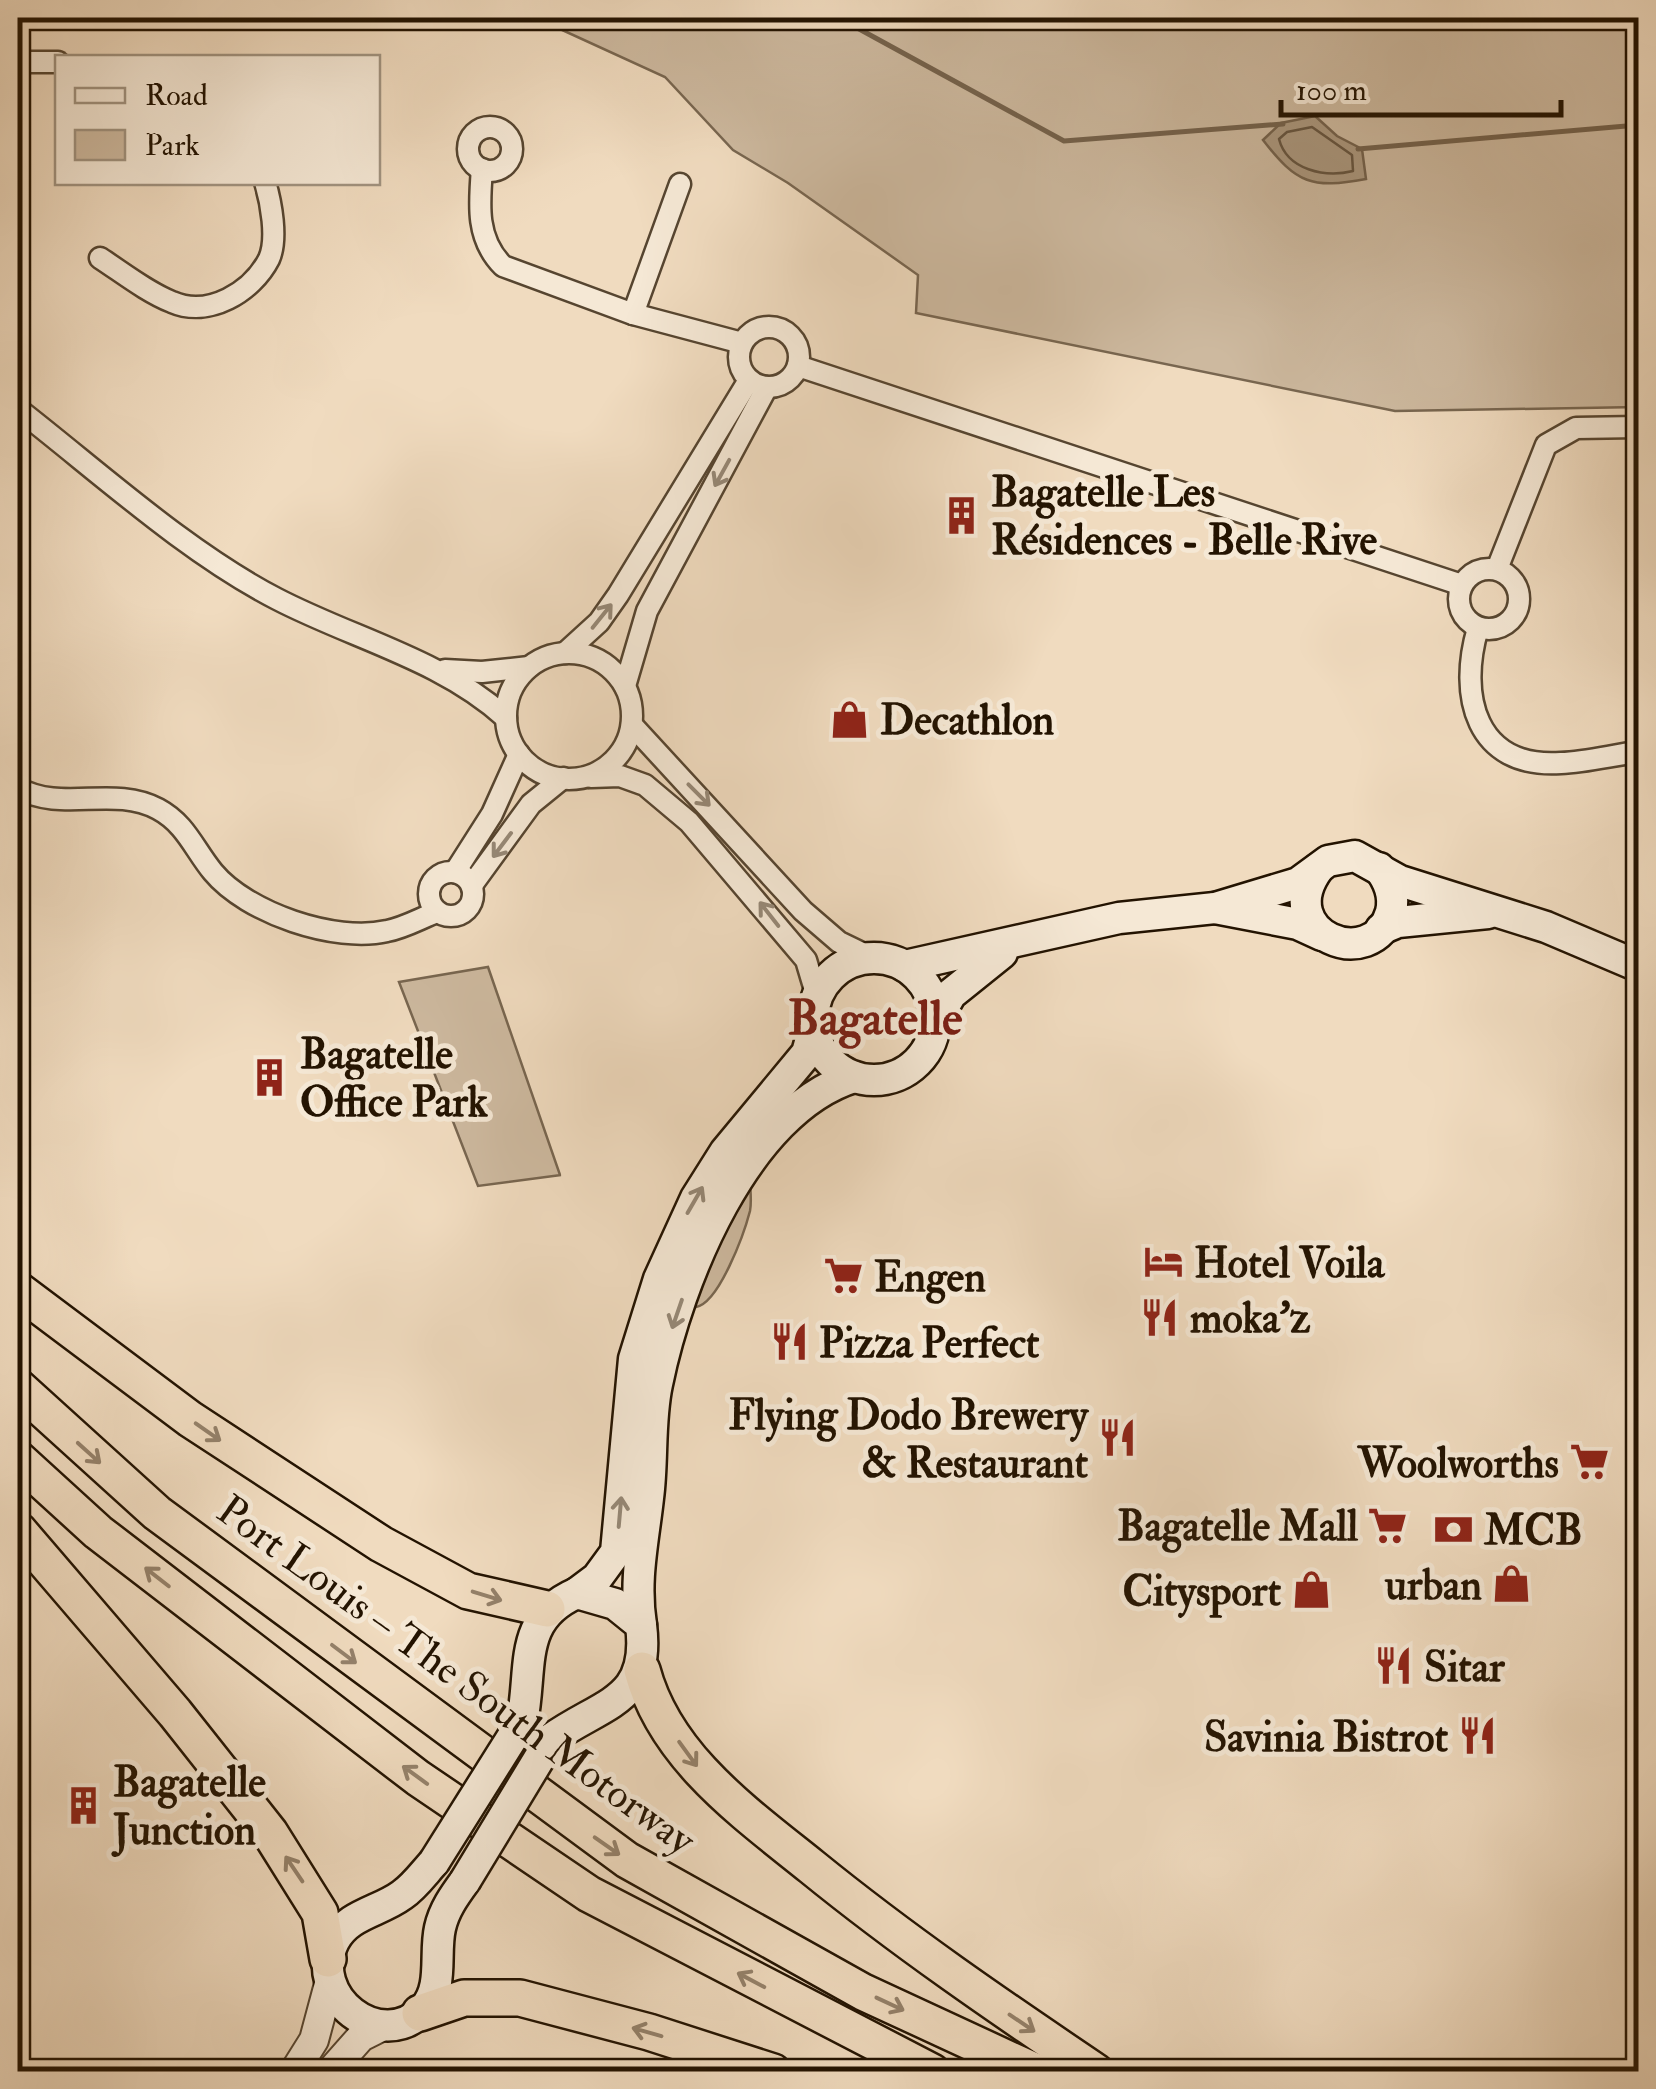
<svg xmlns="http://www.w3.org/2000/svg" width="1656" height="2089" viewBox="0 0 1656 2089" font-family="'IM FELL Double Pica',serif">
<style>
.green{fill:#cdb99f;stroke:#786650;stroke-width:2.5}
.water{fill:#aa977e;stroke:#74624c;stroke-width:2.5}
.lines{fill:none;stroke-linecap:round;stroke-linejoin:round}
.shore{stroke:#665540;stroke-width:2.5}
.stream{stroke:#74624c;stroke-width:5}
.minor-casing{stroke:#564530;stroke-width:25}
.tertiary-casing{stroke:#564530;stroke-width:32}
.secondary-casing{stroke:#231301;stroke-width:35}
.trunk-casing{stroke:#231301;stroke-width:40}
.minor{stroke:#f5e8d5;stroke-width:20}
.tertiary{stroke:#f5e8d5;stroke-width:28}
.secondary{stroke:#f5e8d5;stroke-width:30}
.trunk{stroke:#f0dbbf;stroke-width:35}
.secondary-bridge-casing{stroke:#231301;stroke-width:35;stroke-linecap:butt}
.secondary-bridge{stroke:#f5e8d5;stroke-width:30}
.oneway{stroke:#968876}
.oneway2{stroke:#94816a}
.labels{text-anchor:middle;stroke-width:10;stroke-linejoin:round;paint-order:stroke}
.poi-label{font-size:42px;font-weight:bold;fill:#231301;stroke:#f5e8d5;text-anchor:start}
.street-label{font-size:42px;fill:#231301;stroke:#f5e8d5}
.quarter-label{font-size:48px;font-weight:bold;fill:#7a1f14;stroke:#f5e8d5}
</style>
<rect width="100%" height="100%" fill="#f0dbbf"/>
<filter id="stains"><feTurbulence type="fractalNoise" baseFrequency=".002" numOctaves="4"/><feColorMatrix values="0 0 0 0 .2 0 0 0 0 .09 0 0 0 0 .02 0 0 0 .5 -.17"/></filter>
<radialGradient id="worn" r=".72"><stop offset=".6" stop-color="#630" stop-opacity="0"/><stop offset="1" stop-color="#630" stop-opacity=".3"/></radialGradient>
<!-- green -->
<g class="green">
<path d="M536,18H1638V407L1395,411L916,313L918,275L788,183L733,150L665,77Z"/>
<path d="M488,967L560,1175H561L478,1186L399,982Z"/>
<path d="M750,1179C750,1189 752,1201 750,1211C744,1234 719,1303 696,1307L693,1300Z"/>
</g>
<!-- water -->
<path class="water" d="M1315,116L1337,136L1362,149L1366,179C1312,189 1297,184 1263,140L1281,123Z"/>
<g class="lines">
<!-- shore -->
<path class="shore" d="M1312,127L1352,155L1353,171C1325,178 1287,170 1279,139L1287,132Z"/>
<!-- stream -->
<g class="stream">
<path d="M839,18L1064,141L1283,124"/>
<path d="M1358,149L1638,125"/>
</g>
<defs>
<g id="minor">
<path d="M18,62H58"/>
<circle cx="490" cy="149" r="22"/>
<path d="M482,169C479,205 476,239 503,266L633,314L742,343"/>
<path d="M100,258C123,273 147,292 172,302C209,318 252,292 269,259C278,239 271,202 265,182"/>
<path d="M633,314L680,184"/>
<circle cx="769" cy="357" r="30"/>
<path d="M798,366L1462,585"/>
<path d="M18,409C99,472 186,552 277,599C354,639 441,659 506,718"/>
<circle cx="1489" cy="599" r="30"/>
<path d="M1497,569L1546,445L1576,428L1638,427"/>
<path d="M1478,628C1458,695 1475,769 1561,763C1587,762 1613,755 1638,752"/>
<path d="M565,653L599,622L618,595L749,380"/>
<circle cx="569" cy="716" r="63"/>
<path d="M445,670L482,672L529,667"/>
<path d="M625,686L647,611L767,387"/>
<path d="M632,725L803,911L839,942L870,957"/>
<path d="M591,777L620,776L645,785L689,822L806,960L817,997"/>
<path d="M18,788C62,813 113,785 158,809C186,824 194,849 213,872C247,913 335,943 387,931C404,928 421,918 437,912"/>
<circle cx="451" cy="894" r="22"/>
<path d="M455,872L492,814L519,754"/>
<path d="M472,885L531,804L563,778"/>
</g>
<g id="tertiary">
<path d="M294,2072L314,2040L329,1984"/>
<path d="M330,2072L361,2037L385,2025"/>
</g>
<g id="secondary">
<path d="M1318,869C1271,934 1373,975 1391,912C1395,895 1389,881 1379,868"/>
<path d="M1215,908L1298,924L1322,935"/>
<path d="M1381,929L1398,922L1488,913"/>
<circle cx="874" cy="1019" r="61"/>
<path d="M905,966L1119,918L1215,908L1298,883L1328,861L1355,856L1400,881L1546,927L1638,966"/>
<path d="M936,1020L951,994L1002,953"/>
<path d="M577,1593L597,1578L616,1552L634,1359L659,1279L696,1198L725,1152L807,1053L814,1028"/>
<path d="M641,1625C634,1580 643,1543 648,1498C653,1460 649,1421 657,1384C678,1281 745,1111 854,1077"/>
<path d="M522,1722C533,1667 517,1619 577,1593L615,1604L641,1625C651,1702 603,1702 551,1739"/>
<path d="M434,1862C424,1873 414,1887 402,1895C379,1912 348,1914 334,1941C306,1996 381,2055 424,2009C444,1987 434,1954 440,1928C444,1910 454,1896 465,1881"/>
</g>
<g id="trunk">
<path d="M18,1290L190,1419L381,1544L468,1591L547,1609"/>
<path d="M18,1387L157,1513L627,1860L863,1992L1036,2072"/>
<path d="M18,1459L98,1532L418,1778L589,1894L932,2072"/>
<path d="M18,1530L175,1713L270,1833L320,1913L328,1959"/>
<path d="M642,1670C665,1757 745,1813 812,1867C903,1941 998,2006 1096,2072"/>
<path d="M420,2013L464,1998H520L649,2032L773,2072"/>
</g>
</defs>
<!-- minor casing -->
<use href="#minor" class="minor-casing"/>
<!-- tertiary casing -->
<use href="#tertiary" class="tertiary-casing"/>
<!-- secondary casing -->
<use href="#secondary" class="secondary-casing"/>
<!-- trunk casing -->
<use href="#trunk" class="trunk-casing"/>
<!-- minor -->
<use href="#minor" class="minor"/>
<!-- tertiary -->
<use href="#tertiary" class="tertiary"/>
<!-- secondary -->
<use href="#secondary" class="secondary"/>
<!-- trunk -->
<use href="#trunk" class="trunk"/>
<defs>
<g id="secondary-bridge">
<path d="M434,1862L522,1722"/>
<path d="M465,1881L551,1739"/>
</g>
</defs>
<!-- secondary-bridge casing -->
<use href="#secondary-bridge" class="secondary-bridge-casing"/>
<!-- secondary-bridge -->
<use href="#secondary-bridge" class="secondary-bridge"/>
</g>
<!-- one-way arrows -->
<defs><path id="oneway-shaft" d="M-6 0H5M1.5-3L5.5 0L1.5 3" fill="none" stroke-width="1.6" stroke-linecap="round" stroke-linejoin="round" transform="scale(2.5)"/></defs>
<g class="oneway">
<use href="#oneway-shaft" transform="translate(722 473) rotate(119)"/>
<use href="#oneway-shaft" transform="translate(602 616) rotate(-51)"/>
<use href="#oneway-shaft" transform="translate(699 795) rotate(45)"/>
<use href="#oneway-shaft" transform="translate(502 845) rotate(127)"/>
<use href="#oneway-shaft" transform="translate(769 914) rotate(-128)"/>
<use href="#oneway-shaft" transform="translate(695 1200) rotate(-60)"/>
<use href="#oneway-shaft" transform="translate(677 1314) rotate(109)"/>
<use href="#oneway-shaft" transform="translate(620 1512) rotate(-85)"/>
</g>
<g class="oneway2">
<use href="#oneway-shaft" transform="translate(208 1432) rotate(35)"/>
<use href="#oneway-shaft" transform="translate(89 1453) rotate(42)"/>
<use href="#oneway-shaft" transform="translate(157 1577) rotate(-142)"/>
<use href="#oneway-shaft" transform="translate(487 1596) rotate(17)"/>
<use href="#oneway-shaft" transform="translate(344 1654) rotate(37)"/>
<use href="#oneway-shaft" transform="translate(688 1754) rotate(54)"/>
<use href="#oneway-shaft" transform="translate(415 1775) rotate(-144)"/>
<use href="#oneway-shaft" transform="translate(607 1846) rotate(35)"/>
<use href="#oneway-shaft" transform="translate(294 1869) rotate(-124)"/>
<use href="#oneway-shaft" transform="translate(751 1980) rotate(-152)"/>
<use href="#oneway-shaft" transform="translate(890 2004) rotate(25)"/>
<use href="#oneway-shaft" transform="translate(1022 2023) rotate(34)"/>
<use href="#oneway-shaft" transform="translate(647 2032) rotate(-164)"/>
</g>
<!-- icons -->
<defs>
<symbol id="building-bare" viewBox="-9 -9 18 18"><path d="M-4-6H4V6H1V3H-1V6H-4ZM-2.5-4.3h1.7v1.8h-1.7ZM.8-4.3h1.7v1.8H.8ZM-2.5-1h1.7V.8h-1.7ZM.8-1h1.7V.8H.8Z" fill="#8f2418" stroke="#f5e8d5" stroke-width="2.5" paint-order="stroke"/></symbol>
<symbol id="shop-bare" viewBox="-9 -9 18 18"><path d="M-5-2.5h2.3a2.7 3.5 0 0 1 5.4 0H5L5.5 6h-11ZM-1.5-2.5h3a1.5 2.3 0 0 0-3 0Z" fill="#8f2418" stroke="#f5e8d5" stroke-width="2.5" paint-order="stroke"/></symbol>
<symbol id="hotel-bare" viewBox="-9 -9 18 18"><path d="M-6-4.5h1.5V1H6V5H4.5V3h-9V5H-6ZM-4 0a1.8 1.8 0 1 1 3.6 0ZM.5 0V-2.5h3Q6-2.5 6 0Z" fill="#8f2418" stroke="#f5e8d5" stroke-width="2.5" paint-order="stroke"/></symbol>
<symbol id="supermarket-bare" viewBox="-9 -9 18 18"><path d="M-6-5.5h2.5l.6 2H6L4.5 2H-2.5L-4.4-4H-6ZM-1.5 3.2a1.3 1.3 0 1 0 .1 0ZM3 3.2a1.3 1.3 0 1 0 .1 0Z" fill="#8f2418" stroke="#f5e8d5" stroke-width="2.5" paint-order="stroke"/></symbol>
<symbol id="restaurant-bare" viewBox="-9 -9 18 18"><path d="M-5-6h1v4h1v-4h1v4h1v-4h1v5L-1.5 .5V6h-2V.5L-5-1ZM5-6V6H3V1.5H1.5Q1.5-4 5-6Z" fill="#8f2418" stroke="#f5e8d5" stroke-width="2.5" paint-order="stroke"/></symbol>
<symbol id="bank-bare" viewBox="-9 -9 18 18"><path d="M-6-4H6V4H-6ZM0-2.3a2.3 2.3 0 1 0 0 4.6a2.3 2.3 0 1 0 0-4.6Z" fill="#8f2418" stroke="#f5e8d5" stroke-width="2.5" paint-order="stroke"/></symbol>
</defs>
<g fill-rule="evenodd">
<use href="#building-bare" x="934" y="488" width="55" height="55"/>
<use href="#shop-bare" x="822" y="692" width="55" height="55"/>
<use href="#building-bare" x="242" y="1050" width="55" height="55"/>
<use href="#hotel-bare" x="1136" y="1234" width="55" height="55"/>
<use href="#supermarket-bare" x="816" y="1248" width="55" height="55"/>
<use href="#restaurant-bare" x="1132" y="1290" width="55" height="55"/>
<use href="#restaurant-bare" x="762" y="1314" width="55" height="55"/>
<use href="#restaurant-bare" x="1090" y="1410" width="55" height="55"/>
<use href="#supermarket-bare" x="1562" y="1434" width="55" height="55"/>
<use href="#supermarket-bare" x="1360" y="1498" width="55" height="55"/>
<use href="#bank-bare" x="1426" y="1502" width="55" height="55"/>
<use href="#shop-bare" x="1484" y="1556" width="55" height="55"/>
<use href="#shop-bare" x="1284" y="1562" width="55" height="55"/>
<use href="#restaurant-bare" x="1366" y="1638" width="55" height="55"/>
<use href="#restaurant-bare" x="1450" y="1708" width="55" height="55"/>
<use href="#building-bare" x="56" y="1778" width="55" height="55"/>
</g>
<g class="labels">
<!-- poi labels -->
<g class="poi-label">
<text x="991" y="506">Bagatelle Les<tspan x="991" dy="48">Résidences - Belle Rive</tspan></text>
<text x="880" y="734">Decathlon</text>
<text x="300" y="1068">Bagatelle<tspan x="300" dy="48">Office Park</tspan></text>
<text x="1194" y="1277">Hotel Voila</text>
<text x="874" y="1291">Engen</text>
<text x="1190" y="1332">moka'z</text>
<text x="819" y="1357">Pizza Perfect</text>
<text x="1088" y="1429" text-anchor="end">Flying Dodo Brewery<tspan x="1088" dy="48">&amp; Restaurant</tspan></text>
<text x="1559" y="1477" text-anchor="end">Woolworths</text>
<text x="1358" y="1540" text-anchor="end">Bagatelle Mall</text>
<text x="1484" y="1544">MCB</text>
<text x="1482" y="1599" text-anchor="end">urban</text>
<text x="1281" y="1605" text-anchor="end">Citysport</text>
<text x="1424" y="1681">Sitar</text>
<text x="1448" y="1751" text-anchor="end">Savinia Bistrot</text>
<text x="113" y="1796">Bagatelle<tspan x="113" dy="48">Junction</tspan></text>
</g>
<!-- street labels -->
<g class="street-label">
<text transform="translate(457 1674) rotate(36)" y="15">Port Louis – The South Motorway</text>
</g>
<!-- quarter labels -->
<g class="quarter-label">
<text x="875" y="1034">Bagatelle</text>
</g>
</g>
<!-- margin -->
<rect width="1656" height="2089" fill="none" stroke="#f0dbbf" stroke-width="60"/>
<rect x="20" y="20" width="1616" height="2049" fill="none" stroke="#231301" stroke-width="5"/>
<rect x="30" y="30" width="1596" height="2029" fill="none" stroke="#231301" stroke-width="2.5"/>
<!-- legend -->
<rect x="55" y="55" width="325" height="130" fill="#f5e8d5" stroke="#a19380" stroke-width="2.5"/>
<rect x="75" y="88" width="50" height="15" fill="#f5e8d5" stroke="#a19380" stroke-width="2.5"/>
<text x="145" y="105" font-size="30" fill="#231301">Road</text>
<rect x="75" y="130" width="50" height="30" fill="#cdb99f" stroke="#a19380" stroke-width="2.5"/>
<text x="145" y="155" font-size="30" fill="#231301">Park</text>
<!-- scale -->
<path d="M1281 100v15h280v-15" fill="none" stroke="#231301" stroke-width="5"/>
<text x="1296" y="100" font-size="30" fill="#231301" stroke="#f5e8d5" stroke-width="8" paint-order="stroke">100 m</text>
<rect width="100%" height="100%" filter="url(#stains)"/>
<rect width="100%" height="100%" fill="url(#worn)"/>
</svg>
